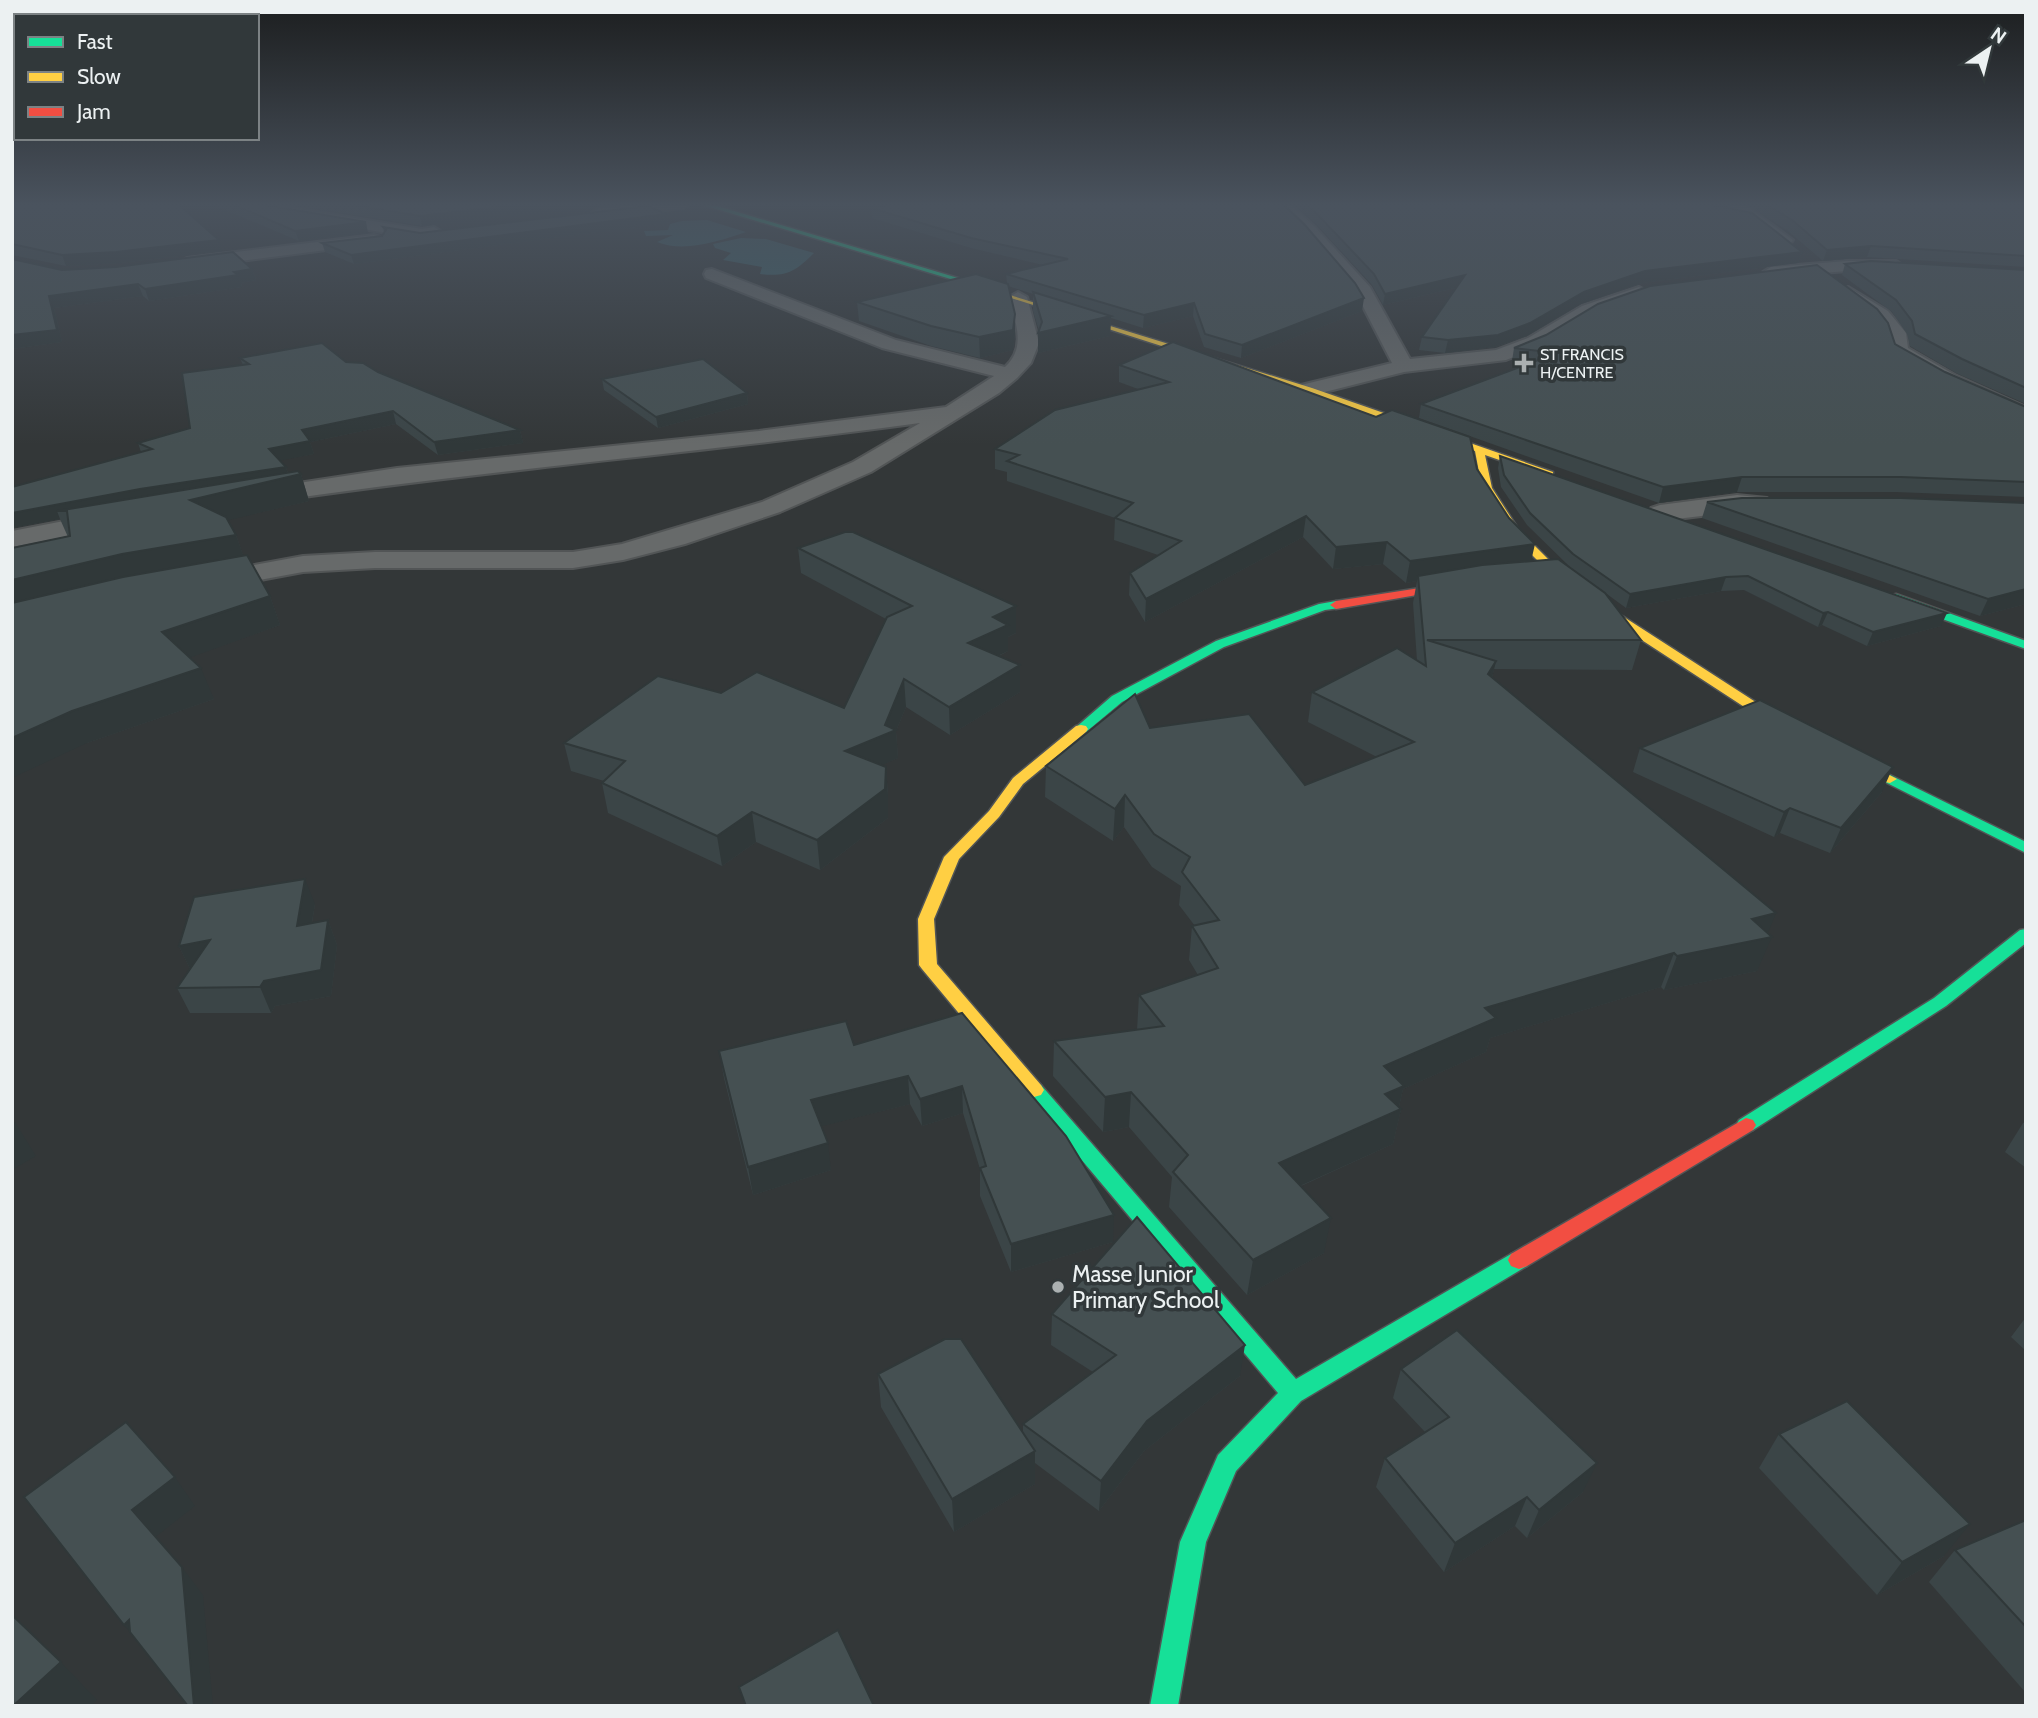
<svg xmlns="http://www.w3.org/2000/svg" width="2038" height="1718" viewBox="0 0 2038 1718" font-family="Cabin,sans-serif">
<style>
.green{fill:#3a6168}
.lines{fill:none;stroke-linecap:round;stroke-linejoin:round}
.street-casing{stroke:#525556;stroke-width:4}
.fast-casing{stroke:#525556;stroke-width:3}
.slow-casing{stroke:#525556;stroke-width:3}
.jam-casing{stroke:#525556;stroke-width:3}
.street{fill:#676a6a;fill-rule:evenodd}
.fast{fill:#16e098;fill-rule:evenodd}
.slow{fill:#ffcf43;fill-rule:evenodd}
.jam{fill:#f24e42;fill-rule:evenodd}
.wall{fill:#3b4547}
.shaded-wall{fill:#303839}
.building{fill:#455052;stroke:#303839;stroke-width:2}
.poi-dot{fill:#abb0b1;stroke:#31383a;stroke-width:2.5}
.labels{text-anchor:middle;stroke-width:7;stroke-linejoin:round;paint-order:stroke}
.far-poi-label{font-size:16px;fill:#ecf1f2;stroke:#31383a;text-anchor:start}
.near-poi-label{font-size:23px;fill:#ecf1f2;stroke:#31383a;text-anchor:start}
</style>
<rect width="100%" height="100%" fill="#333738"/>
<!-- green -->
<g class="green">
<path d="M707,220L746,232C719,241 685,253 657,242L673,235L646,236L644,231L668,230L670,224L682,221Z"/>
<path d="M741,238L766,239L814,253C795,272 786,277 760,274L762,267L723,260L731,253L715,248L713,244Z"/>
</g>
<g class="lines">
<defs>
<g id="street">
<path d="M232,204H268L422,229L434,227L442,232L439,235L422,239L239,208Z"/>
<path d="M638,204H690L683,208L598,217L591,213L598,209Z"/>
<path d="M1274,204H1290L1315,227L1370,287L1410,359L1496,350L1528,338L1582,306L1639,287L1648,292L1645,296L1594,314L1542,346L1506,360L1404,372L1309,396L1301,395L1298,390L1301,385L1392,363L1356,293L1305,233Z"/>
<path d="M1727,204H1744L1793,240L1791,243H1779Z"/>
<path d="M374,235L380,237L382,240L380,243L187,268L179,263L187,258Z"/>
<path d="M1847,261H1896L1904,266L1896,271H1847L1771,277L1763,272L1771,267Z"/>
<path d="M712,269L896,340L1005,367C1027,347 1015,322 1009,297L1018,292L1027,297L1039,343L1031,363L1017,378L999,393L871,472L780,512L685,544L623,560L573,568H375L303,572L206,590L196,588L192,582L196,576L206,574L303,556L375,552H573L622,544L762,502L853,462L920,423C699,453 476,471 255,504L246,501L242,496L246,491L397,468L759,431L946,407L994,376L882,348L706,278L704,274L706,270Z"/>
<path d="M1848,287L1888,311L1906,333L1908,348L1955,375L2026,407V422L1941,383L1891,355L1886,334L1874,319L1839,292Z"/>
<path d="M1737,495L1767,498L1771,503L1767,508L1660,521L1651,518L1647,513L1651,508L1660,505Z"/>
<path d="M116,511L125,513L129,519L125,525L12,547V531Z"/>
</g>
<g id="fast">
<path d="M711,204L968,281L970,282L964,283L700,204Z"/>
<path d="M1896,594L2026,641V649L1892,601V595Z"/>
<path d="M1336,601L1340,602V608L1325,610L1224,647L1122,702L1086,732H1076L1074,729L1112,696L1216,641L1319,604Z"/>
<path d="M1890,775L2026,842V853L1885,782L1883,779L1885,776Z"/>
<path d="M2026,929V943L1946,1006L1753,1130L1746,1132L1739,1130L1736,1125L1739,1120L1934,998L2020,930Z"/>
<path d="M1034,1083L1041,1085L1296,1379L1511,1254L1519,1251L1527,1254L1530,1260L1527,1266L1301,1401L1236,1471L1206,1542L1178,1706H1150L1180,1542L1218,1455L1278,1393L1027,1095L1024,1090L1027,1085Z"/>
</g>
<g id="slow">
<path d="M964,281L1312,388L1553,472V476H1545L1485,455L1492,488L1519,530L1562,573L1593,597L1782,719L1897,779L1890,783L1885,782L1772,725L1585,603L1554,577L1511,534L1482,488L1475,451L1306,392L964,283Z"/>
<path d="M1081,725L1086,726L1088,729L1086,732L1023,784L999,817L959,859L934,919L937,964L1041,1085L1044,1090L1041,1095L1034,1097L1027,1095L922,969L919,965L918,919L944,857L989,811L1013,778L1076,726Z"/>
</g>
<g id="jam">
<path d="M1465,581L1471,584L1469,586L1336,609L1330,605L1336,601Z"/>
<path d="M1746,1118L1753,1120L1756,1125L1753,1130L1527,1266L1519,1269L1511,1266L1508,1260L1511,1254Z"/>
</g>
</defs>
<!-- street casing -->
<use href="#street" class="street-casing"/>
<!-- fast casing -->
<use href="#fast" class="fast-casing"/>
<!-- slow casing -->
<use href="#slow" class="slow-casing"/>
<!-- jam casing -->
<use href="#jam" class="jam-casing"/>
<!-- street -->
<use href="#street" class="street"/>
<!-- fast -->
<use href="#fast" class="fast"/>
<!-- slow -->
<use href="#slow" class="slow"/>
<!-- jam -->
<use href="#jam" class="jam"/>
</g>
<!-- wall -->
<g class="wall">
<path d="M12,204L222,251L120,263L66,266L12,255Z"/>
<path d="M211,204H259L368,233L299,241Z"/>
<path d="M287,204H614L422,226Z"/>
<path d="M1294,204H1708L1802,252L1798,263L1642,283L1581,304L1527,336L1495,347L1445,353L1419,350L1422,337L1455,288L1383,305L1372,285L1317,225Z"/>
<path d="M1746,204H2026V267L1867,257L1823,261L1788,231Z"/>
<path d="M871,208L1362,311L1241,358L1204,347L1193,316L1143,328L1111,318L1110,336L1038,353L1039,331L1033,311V294L1008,286L1015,314V334L1013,350L980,358L931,346L859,321L857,302L1007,283L1006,274L1043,265L971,248L872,218Z"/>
<path d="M667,223L354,264L325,252L322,243L382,236L384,233L383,227L420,233Z"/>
<path d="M1845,264L2026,270V404L1956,373L1910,346L1907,334L1892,312L1842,275Z"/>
<path d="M252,269L256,280L241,283L242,287L149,301L143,296L54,308L62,342L12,349L62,270Z"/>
<path d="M1895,344L1945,372L2026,407V497L1895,492H1737L1659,503L1419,418L1421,404L1530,363L1512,361L1514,348Z"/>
<path d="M240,358L346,362L378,372L520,430L523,443L438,455L396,424L310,442L314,454L280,460L286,467L288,473L301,474L309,501L227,520L236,535L243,555L270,596L280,625L190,657L214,699L87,743L68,537L60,519L12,528V487L141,452L138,443L190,428L243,365Z"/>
<path d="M1119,365L1477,469L1531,561L1641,640L1632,670L1494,669L1492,678L1768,933L1757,971L1664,990L1661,987L1490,1038L1486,1052L1403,1089L1399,1107L1401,1109L1393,1144L1301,1186L1324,1253L1247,1295L1169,1207L1172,1177L1129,1127L1103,1132L1053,1076L1054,1041L1137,1030L1139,995L1198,975L1189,960L1192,926H1195L1179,905L1181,886L1152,867L1124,827L1113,841L1045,797L1046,766L1150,728L1305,785L1377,757L1308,722L1312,692L1417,661L1413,603L1417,581L1406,583L1383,564L1333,569L1303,537L1145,622L1129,595L1130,573L1158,555L1114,540L1115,518L1007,481V472L995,469V449L1138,389L1119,382Z"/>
<path d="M602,379L747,393L748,404L658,428L604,390Z"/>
<path d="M1500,456L1941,626L1867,646L1822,625L1818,627L1744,590L1721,591L1626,608L1570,567L1527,525L1501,487L1498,468Z"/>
<path d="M1707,502L2026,604L1980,616L1702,518Z"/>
<path d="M798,548L1016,606V633L1008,637V651L999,656L1020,665V692L950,735L906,707L896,731L898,758L881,765L886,767L888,796V818L820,870L756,842L722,866L608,813L602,783L604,781L571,771L564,743L721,693L844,708L886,619L801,573Z"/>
<path d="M1640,748L1882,792L1830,853L1780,833L1774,837L1633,772Z"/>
<path d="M315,904L312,923L328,920L337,945L331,996L275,1006L271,1013H190L177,988L190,969L179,946Z"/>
<path d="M962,1013L1113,1242L1011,1272L980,1196V1169L963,1113L922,1126L910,1104L821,1126L831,1170L753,1195L724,1078L719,1051L854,1045Z"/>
<path d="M2026,1122V1168L2005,1152L2023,1123Z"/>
<path d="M1052,1314L1240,1376L1144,1451L1099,1511L1035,1463V1484L954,1532L881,1407L878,1374L1023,1432V1424L1093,1372L1051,1345Z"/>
<path d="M2026,1317V1351L2011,1337Z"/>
<path d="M1401,1369L1583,1492L1527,1538L1515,1526L1444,1572L1376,1487L1385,1458L1425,1432L1393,1398Z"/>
<path d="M1779,1434L1944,1556L1877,1595L1759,1468Z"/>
<path d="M2026,1520V1693L1929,1582L1955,1550Z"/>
</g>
<!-- shaded-wall -->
<g class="shaded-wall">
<path d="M523,204H614L422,226L420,216Z"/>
<path d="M666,214L667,223L354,264L351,255Z"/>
<path d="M366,222L368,233L299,241L295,231Z"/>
<path d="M219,240L222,251L120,263L66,266L62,255Z"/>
<path d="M1871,246L1867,257L1823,261L1827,250Z"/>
<path d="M1802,252L1798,263L1642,283L1581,304L1527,336L1495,347L1445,353L1448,340L1645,271Z"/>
<path d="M252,269L256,280L241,283L242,287L149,301L145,289Z"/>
<path d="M1465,275L1463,286L1383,305L1385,294Z"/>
<path d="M138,284L143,296L54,308L62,342L12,349V335L49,296Z"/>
<path d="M1364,298L1362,311L1241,358L1242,345Z"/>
<path d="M1194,303L1193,316L1143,328L1144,315Z"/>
<path d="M1015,314V334L1013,350L980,358L979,337Z"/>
<path d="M1111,316L1110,336L1038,353V333Z"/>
<path d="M747,393L748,404L658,428L656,417Z"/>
<path d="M393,411L396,424L310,442L314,454L273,462L269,449L302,430Z"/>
<path d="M520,430L523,443L438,455L434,442Z"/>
<path d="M286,467L289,477L301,474L309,501L200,527L67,511H57L60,519L12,528V513L140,489Z"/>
<path d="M1742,477L1737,492L1659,503L1663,487Z"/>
<path d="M1306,516L1303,537L1145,622L1146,599Z"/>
<path d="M236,535L246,563L12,613V580L122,554Z"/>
<path d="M1387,542L1383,564L1333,569L1336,547Z"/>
<path d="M1535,544L1530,566L1418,576L1417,581L1406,583L1410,561Z"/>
<path d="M1726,577L1721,591L1626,608L1630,594Z"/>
<path d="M2026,589V604L1980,616L1988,599Z"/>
<path d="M270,596L280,625L175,663L162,632Z"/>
<path d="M1016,606V633L1008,637V651L968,670V643L993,617Z"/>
<path d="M1828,612L1822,625L1818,627L1823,613Z"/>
<path d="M1947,613L1941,626L1867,646L1873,632Z"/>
<path d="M1496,661L1489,691L1488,674Z"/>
<path d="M1020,665V692L950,735L949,707Z"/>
<path d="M201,668L214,699L87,743L12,778V738L72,711Z"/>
<path d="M904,679L906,707L896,731L898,758L848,780L845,751L885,725Z"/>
<path d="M886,767L888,796V818L820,870L817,840Z"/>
<path d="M1893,767L1882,792L1830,853L1841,828Z"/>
<path d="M1125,795L1124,827L1113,841L1115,809Z"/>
<path d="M1790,808L1780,833L1774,837L1784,812Z"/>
<path d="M752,812L756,842L722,866L717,836Z"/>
<path d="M305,879L315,904L307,951L297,926Z"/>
<path d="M1776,913L1766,938L1772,937L1757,971L1664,990L1677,956L1752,919Z"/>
<path d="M328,920L337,945L331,996L275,1006L271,1013L260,987L264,981Z"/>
<path d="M210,940L191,971L179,946Z"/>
<path d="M1674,953L1661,987L1490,1038L1486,1052L1403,1089L1398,1111L1401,1109L1393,1144L1273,1198L1279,1163L1384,1066L1485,1008Z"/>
<path d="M908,1076L910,1104L815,1128L811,1100Z"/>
<path d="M962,1086L963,1113L922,1126L920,1099Z"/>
<path d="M1131,1092L1129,1127L1103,1132L1105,1097Z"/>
<path d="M15,1122L36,1156L12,1170V1124Z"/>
<path d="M828,1143L831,1170L753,1195L748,1167Z"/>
<path d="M1114,1215L1113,1242L1011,1272V1244Z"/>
<path d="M1331,1218L1324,1253L1247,1295L1253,1260Z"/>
<path d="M1245,1345L1240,1376L1144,1451L1099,1511L1101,1481L1147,1421Z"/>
<path d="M1035,1451V1484L954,1532L952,1499Z"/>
<path d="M1597,1463L1583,1492L1527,1538L1539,1510Z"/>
<path d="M175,1477L195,1506L153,1539L132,1510Z"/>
<path d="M1527,1497L1515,1526L1444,1572L1455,1543Z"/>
<path d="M1970,1524L1944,1556L1877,1595L1902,1562Z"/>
<path d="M182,1567L203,1595L213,1706H194Z"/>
<path d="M129,1620L147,1652L124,1625Z"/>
<path d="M61,1662L97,1700L91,1706H13Z"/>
</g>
<!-- building -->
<g class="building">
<path d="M12,204H178L219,240L116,252L62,255L12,244Z"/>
<path d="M232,204H259L366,222L295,231Z"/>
<path d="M347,204H523L420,216Z"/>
<path d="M893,204H1283L1304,224L1355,283L1364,298L1242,345L1205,334L1194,303L1144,315L1006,274L1068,259L971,238L871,208Z"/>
<path d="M1306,204H1708L1752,213L1802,252L1645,271L1584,292L1530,323L1498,335L1448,340L1422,337L1465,275L1385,294L1374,274L1318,215Z"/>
<path d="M1765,204H2026V256L1871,246L1827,250L1792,220Z"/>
<path d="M648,206L666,214L351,255L322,243L382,236L386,230L383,227L420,233Z"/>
<path d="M233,252L252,269L234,272L238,275L145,289L138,284L49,296L57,330L12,335V259L62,270L116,267Z"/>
<path d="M1871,261L2026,270V388L1962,359L1915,334L1912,321L1896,300L1845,264Z"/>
<path d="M1817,265L1877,309L1888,323L1895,344L1945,372L2026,407V482L1901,477H1742L1663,487L1421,404L1557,353L1514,348L1546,335L1598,304L1650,286Z"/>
<path d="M976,274L1008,284L1015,314L1013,330L979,337L931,326L857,302Z"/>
<path d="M1033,292L1111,316L1038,333L1042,322Z"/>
<path d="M1173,342L1376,417L1392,410L1470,437L1477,469L1509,518L1535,544L1410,561L1387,542L1336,547L1306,516L1146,599L1130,573L1181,541L1115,518L1133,503L1007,461L1019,455L995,449L1055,410L1169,382L1119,365Z"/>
<path d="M322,343L346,362L363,363L378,372L520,430L434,442L393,411L302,430L310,441L269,449L286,467L140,489L12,513V487L152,449L138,443L190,428L182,373L249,364L240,358Z"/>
<path d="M703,359L747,393L656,417L602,379Z"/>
<path d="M1500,456L1947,613L1873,632L1828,612L1823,613L1748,576L1726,577L1630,594L1573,554L1530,513L1504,475Z"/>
<path d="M298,471L301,474L190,500L226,517L236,535L122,554L12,580V548L70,536L67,511H57Z"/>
<path d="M1742,498H1901L2026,503V589L1988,599L1707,502Z"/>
<path d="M845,532H853L1016,606L993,617L1008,625L968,643L1020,665L949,707L904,679L885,725L896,730L845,751L886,767L885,789L817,840L752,812L717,836L602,783L625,761L564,743L658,676L721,693L757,672L844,708L887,617L912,606L798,548Z"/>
<path d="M247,555L270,596L162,632L201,668L72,711L12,738V603L123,577Z"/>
<path d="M1558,559L1605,593L1641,640H1427L1496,661L1488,674L1776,913L1752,919L1772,937L1677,956L1674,953L1485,1008L1496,1018L1384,1066L1404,1086L1385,1094L1401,1109L1279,1163L1331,1218L1253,1260L1173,1172L1188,1155L1131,1092L1105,1097L1054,1041L1164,1026L1139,995L1218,968L1192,926L1219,920L1182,872L1190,857L1154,834L1125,795L1115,809L1046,766L1135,694L1150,728L1249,714L1305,785L1414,742L1312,692L1397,648L1426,666L1418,576L1482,565Z"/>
<path d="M1760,700L1893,767L1841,828L1790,808L1784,812L1640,748Z"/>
<path d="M305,879L297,926L328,920L321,970L264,981L260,987L177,988L210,940L179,946L194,897Z"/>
<path d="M962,1013L1066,1136L1114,1215L1011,1244L980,1168L986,1166L962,1086L920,1099L908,1076L811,1100L828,1143L748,1167L719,1051L846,1021L854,1045Z"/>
<path d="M1137,1217L1245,1345L1147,1421L1101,1481L1023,1424L1116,1355L1052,1314Z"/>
<path d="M1457,1330L1597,1463L1539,1510L1527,1497L1455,1543L1385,1458L1449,1417L1401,1369Z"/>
<path d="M945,1339H961L1035,1451L952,1499L878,1374Z"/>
<path d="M1847,1401L1970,1524L1902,1562L1779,1434Z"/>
<path d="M126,1422L175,1477L132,1510L182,1567L194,1706H188L130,1632L129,1620L124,1625L24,1497Z"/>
<path d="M2026,1520V1627L1955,1550Z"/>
<path d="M12,1615L61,1662L13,1706H12Z"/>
<path d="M838,1630L874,1706H746L739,1687Z"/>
</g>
<!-- sky -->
<linearGradient id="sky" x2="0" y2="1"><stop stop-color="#1c1e1f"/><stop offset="0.46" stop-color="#4a535e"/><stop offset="1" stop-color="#4a535e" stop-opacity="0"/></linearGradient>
<rect width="2038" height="445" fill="url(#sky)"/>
<!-- markers -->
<g class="poi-dot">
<path d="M1520.5 352.5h7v7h7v7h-7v7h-7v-7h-7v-7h7z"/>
<circle cx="1058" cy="1287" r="7"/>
</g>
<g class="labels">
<!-- far-poi labels -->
<g class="far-poi-label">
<text x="1540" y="360">ST FRANCIS<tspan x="1540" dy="18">H/CENTRE</tspan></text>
</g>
<!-- near-poi labels -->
<g class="near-poi-label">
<text x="1072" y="1282">Masse Junior<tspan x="1072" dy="26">Primary School</tspan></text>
</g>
</g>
<!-- border -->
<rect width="2038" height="1718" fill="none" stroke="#ecf1f2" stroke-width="28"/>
<!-- legend -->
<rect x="14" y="14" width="245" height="126" fill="#31383a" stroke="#7c8284" stroke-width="2"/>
<rect x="28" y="37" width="35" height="10" fill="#16e098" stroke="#7c8284" stroke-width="2"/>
<text x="77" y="49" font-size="21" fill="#ecf1f2">Fast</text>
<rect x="28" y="72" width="35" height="10" fill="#ffcf43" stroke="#7c8284" stroke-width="2"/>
<text x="77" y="84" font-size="21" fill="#ecf1f2">Slow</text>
<rect x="28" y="107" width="35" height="10" fill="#f24e42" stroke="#7c8284" stroke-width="2"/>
<text x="77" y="119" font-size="21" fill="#ecf1f2">Jam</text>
<!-- north arrow -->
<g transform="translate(1989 49) rotate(35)" stroke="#31383a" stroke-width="5" paint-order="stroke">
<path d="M0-5L12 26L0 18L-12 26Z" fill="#ecf1f2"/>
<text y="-10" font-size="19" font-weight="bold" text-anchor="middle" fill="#ecf1f2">N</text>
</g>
</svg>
